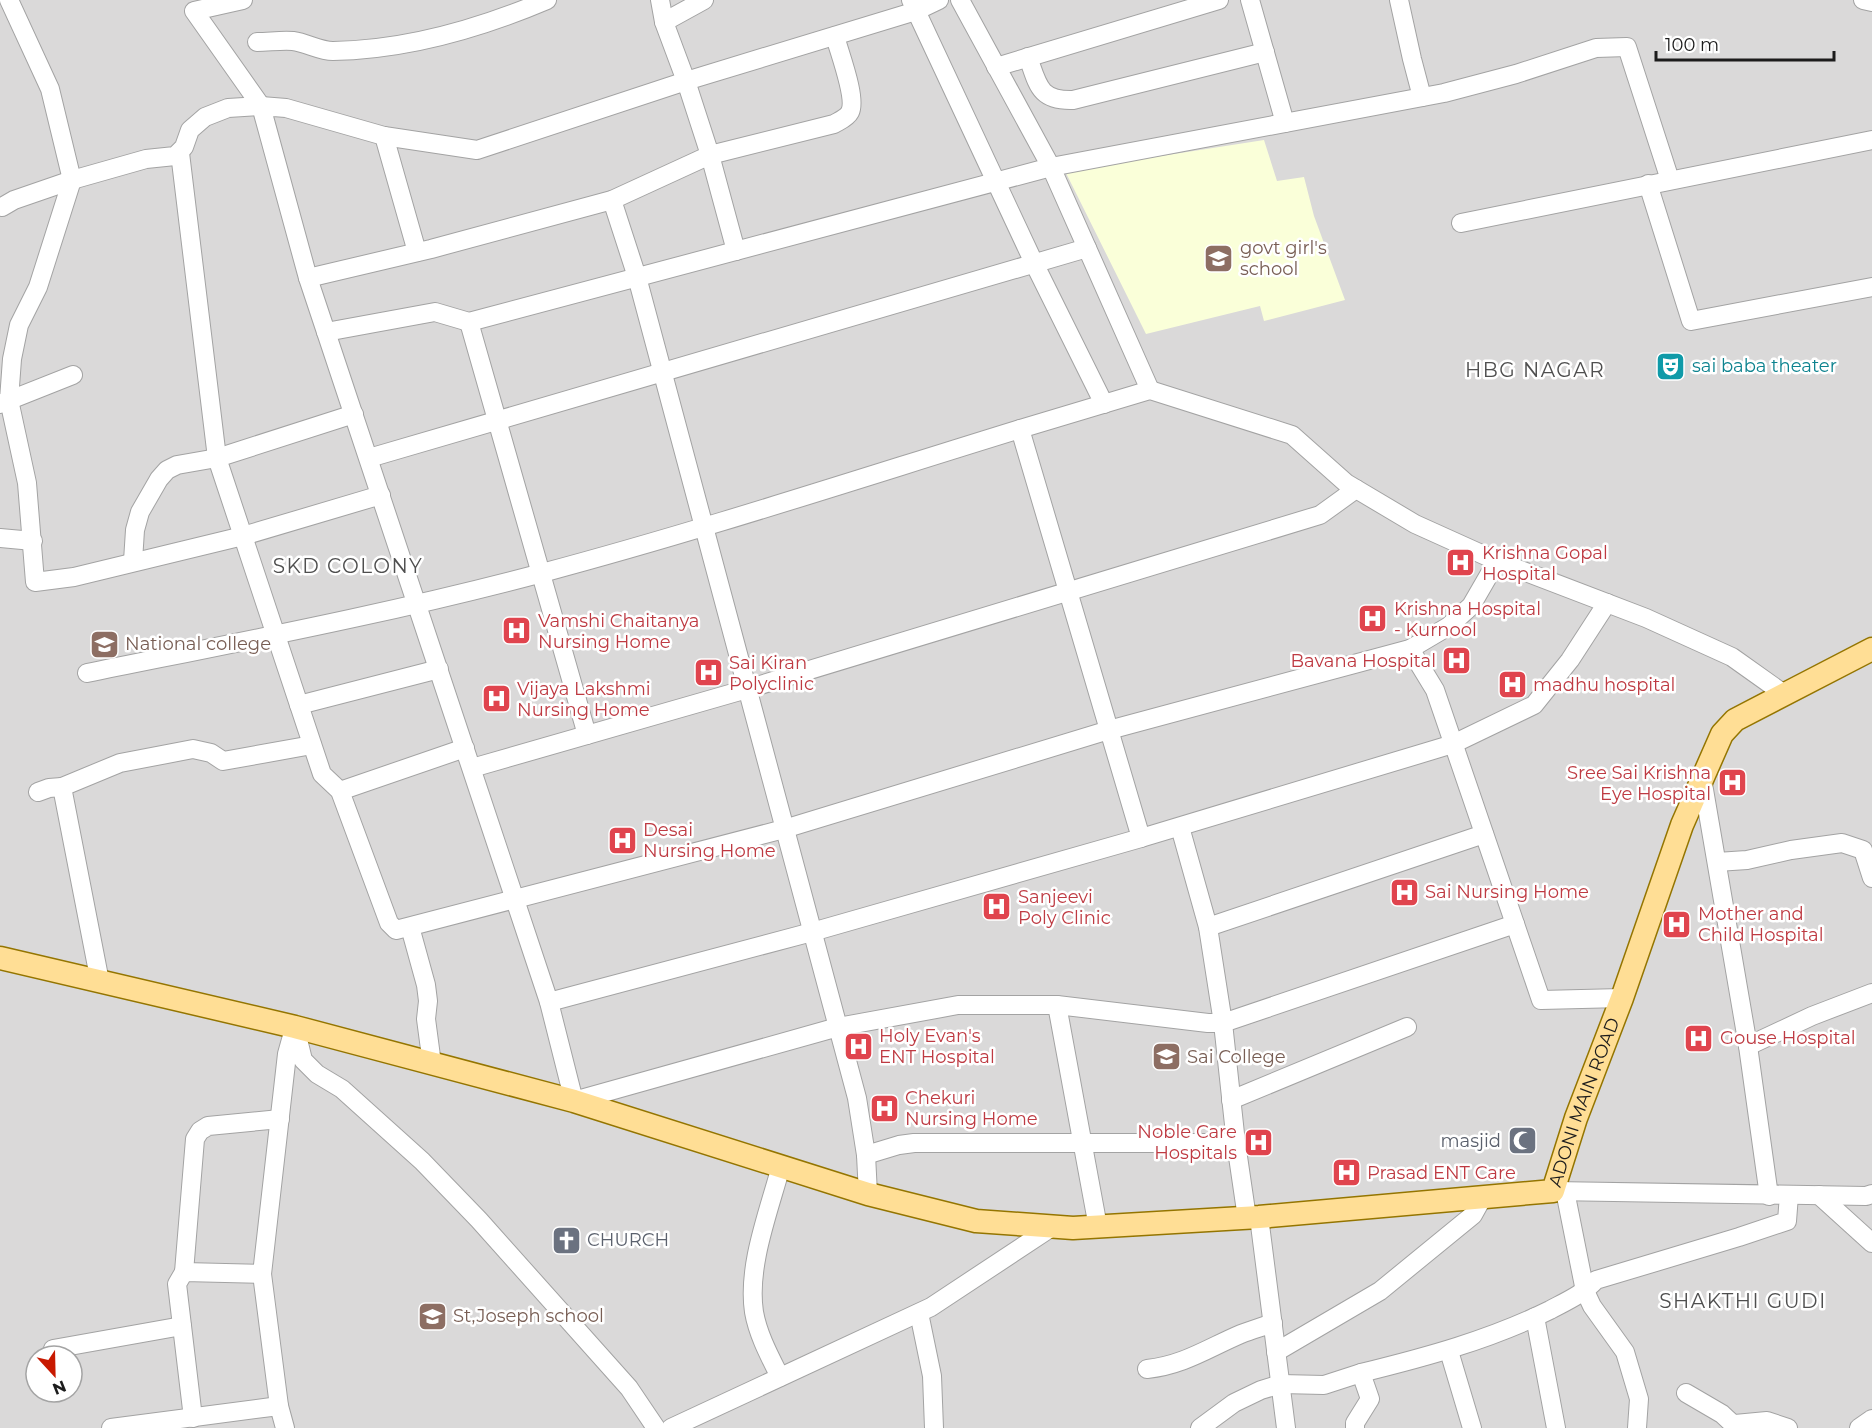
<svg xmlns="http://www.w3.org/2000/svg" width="1872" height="1428" viewBox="0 0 1872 1428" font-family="Montserrat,sans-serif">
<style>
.residential{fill:#dad9d9;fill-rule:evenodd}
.education{fill:#faffd9}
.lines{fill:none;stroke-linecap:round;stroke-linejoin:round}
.minor-casing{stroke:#a3a3a3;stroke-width:20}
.major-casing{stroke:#947500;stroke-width:25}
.minor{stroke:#fff;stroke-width:18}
.major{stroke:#ffde95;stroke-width:22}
.labels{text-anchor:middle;stroke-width:5;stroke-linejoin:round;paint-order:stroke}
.education-label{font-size:18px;fill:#785e54;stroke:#fff;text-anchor:start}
.culture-label{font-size:18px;fill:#0d838f;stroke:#fff;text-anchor:start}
.health-label{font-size:18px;fill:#be3a42;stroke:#fff;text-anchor:start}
.street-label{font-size:18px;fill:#1c1c1c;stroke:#fff}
.worship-label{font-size:18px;fill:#5b616d;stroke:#fff;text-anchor:end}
.neighbourhood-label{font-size:20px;letter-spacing:1.5px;fill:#4f4f4f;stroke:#fff}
</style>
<rect width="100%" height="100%" fill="#efece1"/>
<!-- residential -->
<path class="residential" d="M0,0H1872V1428H0ZM36,1356H72V1392H36Z"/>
<!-- education -->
<path class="education" d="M1264,140L1277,181L1304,177L1314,216L1345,300L1264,321L1260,306L1146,334L1065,171Z"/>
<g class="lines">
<defs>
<g id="minor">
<path d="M9,0L50,89L72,180L38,287L19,325L12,359L9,400L27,483L35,582L74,577L243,536L381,495"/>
<path d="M243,0L194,11L261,106"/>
<path d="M660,0L664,22L686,81L916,11L939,0"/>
<path d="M911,0L1034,263L1104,404"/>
<path d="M960,0L1051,167L1150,390"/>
<path d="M1250,0L1285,123"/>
<path d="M1399,0L1412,59L1422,97"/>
<path d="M1863,0L1872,2"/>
<path d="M664,22L704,0"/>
<path d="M257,42C269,42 281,40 293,41C307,43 320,51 333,51C405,50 481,28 547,0"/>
<path d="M1028,57C1038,85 1039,101 1073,100L1265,52"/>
<path d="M996,67L1219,0"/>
<path d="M384,136L477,150L686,81L710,155L834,124C839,121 847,118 850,112C857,98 839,52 835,36"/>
<path d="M180,153L217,458L322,774L340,791L389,923L396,930L784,829L1109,730L1410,649L1449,626L1471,606L1497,561"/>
<path d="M1648,184L1691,321L1872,287"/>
<path d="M612,200L637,277L857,1098L866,1155L868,1194"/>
<path d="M2,207L14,200L72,180L146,159L175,156L184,147L190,130L205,117L228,108L261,106"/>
<path d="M1461,223L1872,140"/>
<path d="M308,278L261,106L286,108L384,136L417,252"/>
<path d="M469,322L587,735"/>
<path d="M326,332L308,278L431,249L612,200L710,155L736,251"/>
<path d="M0,404L73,375"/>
<path d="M1020,429L1150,390L1292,435L1346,483L1415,524L1497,561L1646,618L1732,657L1784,694"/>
<path d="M369,458L1087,248"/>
<path d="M0,538L33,541"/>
<path d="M133,561L135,530L140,512L159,479L167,470L177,465L217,458L354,414"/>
<path d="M1410,649L1435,690L1541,1000L1622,998"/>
<path d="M87,673C239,642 392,613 542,573C703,530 861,478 1020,429L1141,838L812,932L549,1002"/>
<path d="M299,705L439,669"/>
<path d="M472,768L747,689L1320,515L1356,489"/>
<path d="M1702,778L1748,1046L1769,1196"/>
<path d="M340,791L465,748"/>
<path d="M38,792L49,788L62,787"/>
<path d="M1180,827L1208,927L1223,1023L1515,924"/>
<path d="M1141,838L1453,744L1534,705L1570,660L1607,603"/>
<path d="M1717,862L1747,860L1791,850L1842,843L1863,850L1872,878"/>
<path d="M410,927L426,985L428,1001L426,1019L432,1064"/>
<path d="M1208,927L1484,834"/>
<path d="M100,982L62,787L120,763L193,749L211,753L223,761L312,745"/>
<path d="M1057,1005L1098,1227"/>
<path d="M295,1027L303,1060L317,1074L342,1089L422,1161L479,1220L629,1388L656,1428"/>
<path d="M1748,1046L1812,1016L1872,993"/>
<path d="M1231,1100L1407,1027"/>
<path d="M866,1155L899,1145L914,1143H1236"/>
<path d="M1553,1191L1866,1196L1872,1194"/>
<path d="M1565,1191L1585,1291L1592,1306L1625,1352L1639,1399L1637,1428"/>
<path d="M1819,1195L1872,1243"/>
<path d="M1259,1217L1286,1428"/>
<path d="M1247,1218L1236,1143L1223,1023H1208L1057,1005H958L838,1027L574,1101L549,1002L326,332L435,312L469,322L1051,167L1444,93L1516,74L1596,48L1627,47L1670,180"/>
<path d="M184,1272L195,1139L200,1131L208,1126L280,1119"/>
<path d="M262,1274L279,1406"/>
<path d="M919,1313L932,1376L934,1428"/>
<path d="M1535,1317L1556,1428"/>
<path d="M53,1349L182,1326"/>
<path d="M1449,1351L1472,1428"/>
<path d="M1276,1352L1380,1291L1473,1215L1483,1197"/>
<path d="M1147,1369C1184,1365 1208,1348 1241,1334C1251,1330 1262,1327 1273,1323"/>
<path d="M1361,1373C1426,1357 1489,1340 1550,1310C1567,1301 1583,1294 1596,1280L1739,1237L1787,1221L1789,1195"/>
<path d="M780,1377C770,1357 758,1335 754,1312C747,1266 769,1211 781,1166"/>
<path d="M1686,1393L1722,1414L1737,1428"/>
<path d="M193,1418L177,1284L184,1272L262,1274L287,1054L294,1029"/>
<path d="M1735,1424L1767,1421L1788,1428"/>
<path d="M111,1428L279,1406L285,1428"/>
<path d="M671,1428L931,1307L1052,1227"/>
<path d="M1200,1428L1234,1403L1261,1390L1281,1384L1324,1385L1361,1373L1370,1399L1355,1423V1428"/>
<path d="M1859,1428L1872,1419"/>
</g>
<g id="major">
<path id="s1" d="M0,958L295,1027L574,1101L868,1194L976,1221L1073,1228L1259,1217L1553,1191L1576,1118L1622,998L1682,825L1722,734L1735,720L1872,649"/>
</g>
</defs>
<!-- minor casing -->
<use href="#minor" class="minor-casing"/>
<!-- major casing -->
<use href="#major" class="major-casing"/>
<!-- minor -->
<use href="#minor" class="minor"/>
<!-- major -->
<use href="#major" class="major"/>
</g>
<!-- icons -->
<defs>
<symbol id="school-square" viewBox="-11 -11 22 22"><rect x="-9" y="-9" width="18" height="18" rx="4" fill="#8d6e63" stroke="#fff"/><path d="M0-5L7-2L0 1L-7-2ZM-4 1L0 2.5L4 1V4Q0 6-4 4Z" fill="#fff"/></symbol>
<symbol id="theatre-square" viewBox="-11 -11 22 22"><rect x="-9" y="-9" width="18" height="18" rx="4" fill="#0f9aa8" stroke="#fff"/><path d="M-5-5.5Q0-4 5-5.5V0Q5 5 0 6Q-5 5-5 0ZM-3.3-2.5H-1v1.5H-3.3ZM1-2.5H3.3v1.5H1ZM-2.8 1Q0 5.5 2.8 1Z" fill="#fff"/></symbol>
<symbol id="hospital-square" viewBox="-11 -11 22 22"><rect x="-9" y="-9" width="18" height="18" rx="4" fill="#e0444e" stroke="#fff"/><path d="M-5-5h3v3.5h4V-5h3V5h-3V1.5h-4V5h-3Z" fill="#fff"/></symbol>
<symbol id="university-square" viewBox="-11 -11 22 22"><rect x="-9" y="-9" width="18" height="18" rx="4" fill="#8d6e63" stroke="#fff"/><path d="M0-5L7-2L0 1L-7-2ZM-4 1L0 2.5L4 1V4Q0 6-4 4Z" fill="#fff"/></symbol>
<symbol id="mosque-square" viewBox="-11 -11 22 22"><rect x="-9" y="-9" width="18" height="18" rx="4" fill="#6b7280" stroke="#fff"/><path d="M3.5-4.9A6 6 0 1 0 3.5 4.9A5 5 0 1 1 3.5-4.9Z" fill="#fff"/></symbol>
<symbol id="church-square" viewBox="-11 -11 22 22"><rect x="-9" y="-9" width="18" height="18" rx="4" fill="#6b7280" stroke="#fff"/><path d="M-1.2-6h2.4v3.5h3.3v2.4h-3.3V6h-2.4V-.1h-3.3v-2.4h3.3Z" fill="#fff"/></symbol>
</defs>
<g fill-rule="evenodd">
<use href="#school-square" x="1202" y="242" width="33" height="33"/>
<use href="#theatre-square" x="1654" y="350" width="33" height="33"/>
<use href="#hospital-square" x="1444" y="546" width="33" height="33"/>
<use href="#hospital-square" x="1356" y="602" width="33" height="33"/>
<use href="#hospital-square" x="500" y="614" width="33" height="33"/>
<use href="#university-square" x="88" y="628" width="33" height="33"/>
<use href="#hospital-square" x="1440" y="644" width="33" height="33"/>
<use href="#hospital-square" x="692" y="656" width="33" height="33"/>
<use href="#hospital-square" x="1496" y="668" width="33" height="33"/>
<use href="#hospital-square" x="480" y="682" width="33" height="33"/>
<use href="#hospital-square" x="1716" y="766" width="33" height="33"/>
<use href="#hospital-square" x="606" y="824" width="33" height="33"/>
<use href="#hospital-square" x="1388" y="876" width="33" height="33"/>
<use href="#hospital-square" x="980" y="890" width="33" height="33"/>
<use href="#hospital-square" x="1660" y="908" width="33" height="33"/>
<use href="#hospital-square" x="1682" y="1022" width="33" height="33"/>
<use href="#hospital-square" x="842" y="1030" width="33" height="33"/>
<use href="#university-square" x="1150" y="1040" width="33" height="33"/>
<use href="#hospital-square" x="868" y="1092" width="33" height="33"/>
<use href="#mosque-square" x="1506" y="1124" width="33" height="33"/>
<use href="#hospital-square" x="1242" y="1126" width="33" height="33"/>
<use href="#hospital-square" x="1330" y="1156" width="33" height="33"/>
<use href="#church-square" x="550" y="1224" width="33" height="33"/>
<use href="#school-square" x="416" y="1300" width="33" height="33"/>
</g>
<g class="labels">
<!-- education labels -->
<g class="education-label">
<text x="1240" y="254">govt girl's<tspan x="1240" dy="21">school</tspan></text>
<text x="125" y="650">National college</text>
<text x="1187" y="1063">Sai College</text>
<text x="453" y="1322">St,Joseph school</text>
</g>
<!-- culture labels -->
<g class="culture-label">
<text x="1692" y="372">sai baba theater</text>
</g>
<!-- health labels -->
<g class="health-label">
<text x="1482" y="559">Krishna Gopal<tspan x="1482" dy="21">Hospital</tspan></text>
<text x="1394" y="615">Krishna Hospital<tspan x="1394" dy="21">- Kurnool</tspan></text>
<text x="538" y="627">Vamshi Chaitanya<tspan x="538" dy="21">Nursing Home</tspan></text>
<text x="1436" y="667" text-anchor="end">Bavana Hospital</text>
<text x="729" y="669">Sai Kiran<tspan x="729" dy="21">Polyclinic</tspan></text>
<text x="1533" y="691">madhu hospital</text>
<text x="517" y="695">Vijaya Lakshmi<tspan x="517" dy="21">Nursing Home</tspan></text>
<text x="1711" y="779" text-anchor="end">Sree Sai Krishna<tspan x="1711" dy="21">Eye Hospital</tspan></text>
<text x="643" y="836">Desai<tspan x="643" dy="21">Nursing Home</tspan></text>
<text x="1425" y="898">Sai Nursing Home</text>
<text x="1018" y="903">Sanjeevi<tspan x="1018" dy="21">Poly Clinic</tspan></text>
<text x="1698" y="920">Mother and<tspan x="1698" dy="21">Child Hospital</tspan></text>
<text x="879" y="1042">Holy Evan's<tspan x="879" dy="21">ENT Hospital</tspan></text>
<text x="1720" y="1044">Gouse Hospital</text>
<text x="905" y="1104">Chekuri<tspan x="905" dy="21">Nursing Home</tspan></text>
<text x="1237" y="1138" text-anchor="end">Noble Care<tspan x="1237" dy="21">Hospitals</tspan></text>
<text x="1367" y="1179">Prasad ENT Care</text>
</g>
<!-- street labels -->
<g class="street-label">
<text dy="6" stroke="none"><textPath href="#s1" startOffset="1684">ADONI MAIN ROAD</textPath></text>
</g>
<!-- worship labels -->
<g class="worship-label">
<text x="1501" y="1147">masjid</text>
<text x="587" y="1246" text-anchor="start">CHURCH</text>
</g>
<!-- neighbourhood labels -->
<g class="neighbourhood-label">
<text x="1535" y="377">HBG NAGAR</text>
<text x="348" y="573">SKD COLONY</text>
<text x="1743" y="1308">SHAKTHI GUDI</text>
</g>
</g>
<!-- north arrow -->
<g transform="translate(54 1374) rotate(158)"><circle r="28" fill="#ffffff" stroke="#a4a4a4" stroke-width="1.5"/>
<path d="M0-4.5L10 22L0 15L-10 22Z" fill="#c81900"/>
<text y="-9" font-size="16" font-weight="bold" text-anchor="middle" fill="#1c1c1c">N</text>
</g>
<!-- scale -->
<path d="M1656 51v9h178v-9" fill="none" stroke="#1c1c1c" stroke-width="3"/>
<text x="1665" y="51" font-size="18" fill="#1c1c1c" stroke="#ffffff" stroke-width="4.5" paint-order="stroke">100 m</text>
</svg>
